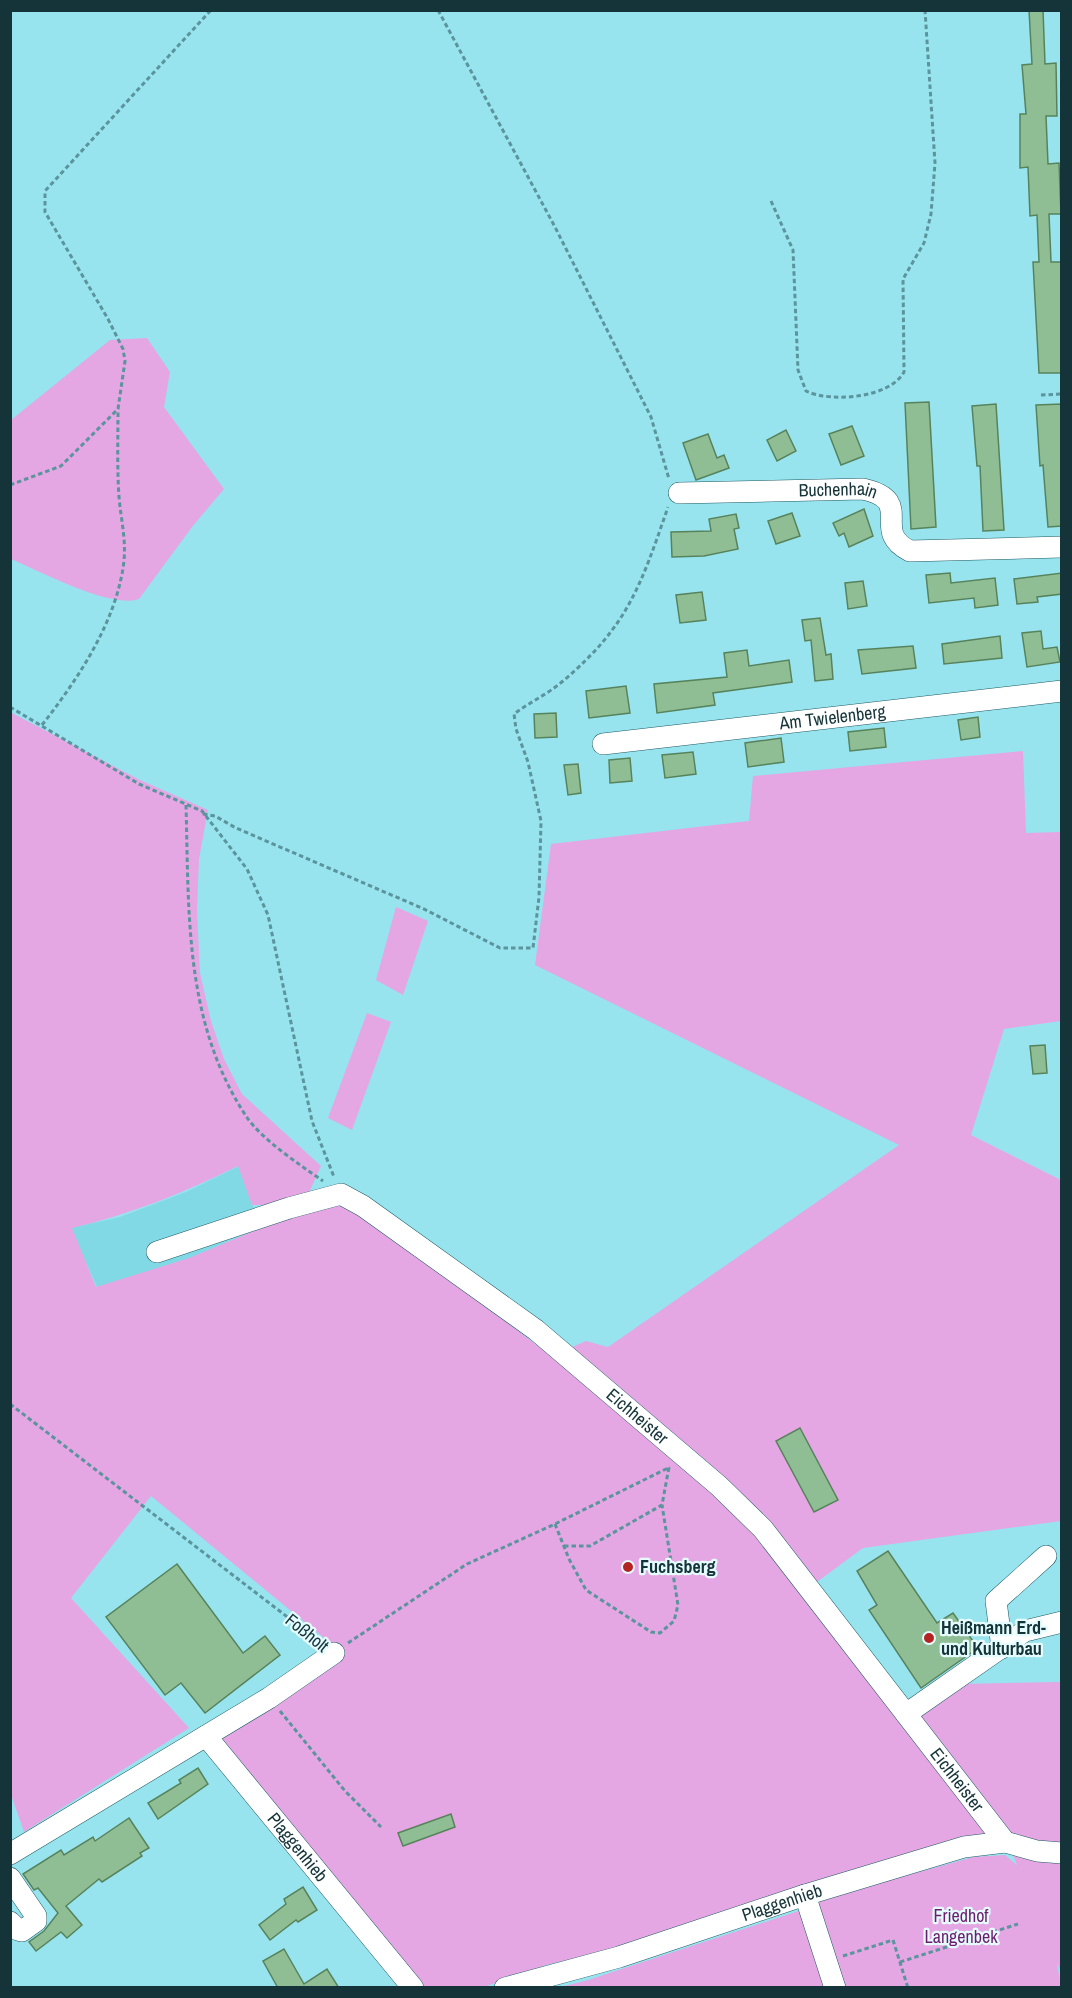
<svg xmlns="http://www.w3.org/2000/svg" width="1072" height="1998" viewBox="0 0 1072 1998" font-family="'Archivo Narrow',sans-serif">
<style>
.built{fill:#80d9e5}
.green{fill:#e5a6e4}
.building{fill:#8fbe94;stroke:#57835c;stroke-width:1.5}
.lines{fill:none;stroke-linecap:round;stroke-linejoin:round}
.minor-casing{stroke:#1e5a62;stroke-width:22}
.path{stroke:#5b949c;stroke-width:3;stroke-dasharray:4.5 3;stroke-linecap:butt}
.minor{stroke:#fff;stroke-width:21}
.poi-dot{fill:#b42422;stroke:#e5fbfe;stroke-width:2}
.labels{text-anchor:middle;stroke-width:4.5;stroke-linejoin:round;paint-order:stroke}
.street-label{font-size:18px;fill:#143439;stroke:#e5fbfe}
.poi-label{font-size:18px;font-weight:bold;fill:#143439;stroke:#e5fbfe;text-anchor:start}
.park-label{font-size:18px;fill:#6b1c6c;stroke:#e5fbfe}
</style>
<rect width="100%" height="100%" fill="#97e4ef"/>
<!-- built -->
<path class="built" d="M239,1166L252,1205L270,1224L189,1258L97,1287L71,1228L120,1217L186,1192Z"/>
<!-- green -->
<g class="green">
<path d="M147,338L170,372L164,407L224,489L192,527L139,599C111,609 39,571 11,559V420L110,340Z"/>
<path d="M10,712L140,780L208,810L199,859L197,910L200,973L211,1021L224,1059L242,1094L321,1166L308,1195L270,1205H252L238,1166C184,1193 131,1214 72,1228L96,1287L189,1258L270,1224L340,1203L363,1212L551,1356L586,1341L608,1347L899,1145L535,965L551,844L749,821L753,776L1023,751L1026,833L1061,832V1021L1004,1029L971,1135L1061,1180V1521L863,1548L802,1593L989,1836L611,1950L546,1965L484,1987H399L204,1746L341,1652L151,1496L71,1598L189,1728L24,1832L10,1792Z"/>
<path d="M396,907L428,921L403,995L376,980Z"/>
<path d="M367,1013L391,1022L352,1130L328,1118Z"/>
<path d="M1061,1682V1972L1057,1963L1061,1987L557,1988L588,1980L817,1905L816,1901L973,1857L1005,1855L1017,1865L1005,1835L917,1718L958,1684Z"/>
</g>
<!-- building -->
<g class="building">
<path d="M1029,10H1043L1045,64L1056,63L1057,116H1046L1048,164L1059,163L1061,214H1049L1051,262H1062V373H1039L1033,262H1039L1037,215L1030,216L1028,167L1020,168V114H1026L1022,65L1032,64Z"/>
<path d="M929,402L936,527L911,529L905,403Z"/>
<path d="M996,404L1004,530L983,531L980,466H977L972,406Z"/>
<path d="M1062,404V526L1048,527L1043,465L1040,466L1036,405Z"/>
<path d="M852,426L864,456L841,465L829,434Z"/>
<path d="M786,430L796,451L777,461L767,440Z"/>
<path d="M708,434L717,458L724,455L729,468L696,480L683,443Z"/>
<path d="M864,509L873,536L849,547L844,533L839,536L833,523Z"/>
<path d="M792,513L800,536L776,544L768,521Z"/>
<path d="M736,514L739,528L734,529L738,549L704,556L672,557L671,532L711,531L709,519Z"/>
<path d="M950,573L951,583L995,578L998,605L975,608L974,598L929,603L926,575Z"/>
<path d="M1062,573V594L1037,597L1038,602L1017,604L1014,579Z"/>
<path d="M863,581L867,606L848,609L845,583Z"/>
<path d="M702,592L706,620L680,623L676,595Z"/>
<path d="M820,618L826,655L831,654L833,679L815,681L811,640L805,641L802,620Z"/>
<path d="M1041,631L1043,649L1057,647L1060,662L1027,667L1022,633Z"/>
<path d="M1000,636L1002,658L944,664L942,644Z"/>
<path d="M913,646L916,668L862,674L858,650Z"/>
<path d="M747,650L749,666L789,660L792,682L713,693L715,705L657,713L654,684L727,677L724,653Z"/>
<path d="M626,686L630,713L589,718L586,691Z"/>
<path d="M556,713L557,737L535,738L534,714Z"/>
<path d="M978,717L980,737L961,740L958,720Z"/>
<path d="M884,728L886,747L850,751L848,732Z"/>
<path d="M781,738L784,762L748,767L745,743Z"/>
<path d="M693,752L696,774L665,778L662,755Z"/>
<path d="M630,758L632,781L610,783L609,760Z"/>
<path d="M578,764L581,793L568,795L564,765Z"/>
<path d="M1045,1045L1047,1073L1033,1074L1030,1046Z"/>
<path d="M800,1428L838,1500L814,1512L776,1441Z"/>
<path d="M888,1551L937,1623L953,1613L978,1648L921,1688L869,1610L877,1605L857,1571Z"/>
<path d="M177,1564L243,1653L265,1636L280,1655L205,1713L181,1683L165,1695L106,1617Z"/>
<path d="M198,1768L208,1784L158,1819L148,1803L181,1783L179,1780Z"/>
<path d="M451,1814L455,1827L403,1846L398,1833Z"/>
<path d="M129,1818L149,1848L140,1853L142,1856L102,1882L99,1879L66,1906L82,1925L67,1938L61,1932L36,1951L29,1942L44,1931L58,1913L38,1888L34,1890L23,1874L61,1850L64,1855L93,1837L95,1841Z"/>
<path d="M303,1887L317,1910L298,1922L296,1920L270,1940L259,1925L286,1904L284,1899Z"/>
<path d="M284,1949L304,1984L327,1969L339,1988H278L263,1961Z"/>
</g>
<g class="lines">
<defs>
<g id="minor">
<path id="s1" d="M679,493L863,489C917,501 869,531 910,551L1062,547"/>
<path id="s2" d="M603,744L1062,691"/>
<path id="s3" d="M157,1252L289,1208L341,1194L363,1206L536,1330L719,1486L763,1529L1005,1842"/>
<path d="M1002,1648L996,1601L1046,1556"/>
<path d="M906,1714L1025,1631L1062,1622"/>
<path id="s4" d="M206,1736L413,1988"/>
<path d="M10,1854L269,1698L334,1653"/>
<path d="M10,1878L36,1916V1921L22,1931L18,1930L10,1922"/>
<path d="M805,1895L835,1988"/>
<path id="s5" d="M505,1988L619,1957L805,1895L964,1847L1005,1842L1037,1851L1062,1853"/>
</g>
</defs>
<!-- minor casing -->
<use href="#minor" class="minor-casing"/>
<!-- path -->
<g class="path">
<path d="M438,10L555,227L651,417L669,479"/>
<path d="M1061,87H1062"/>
<path d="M771,201L793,250L798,370L806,391C831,403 890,398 904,372L903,279L924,243L931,214L935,163L925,10"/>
<path d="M1041,395L1062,394"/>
<path d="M10,485L61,466L118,409L125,361L123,349L108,319L45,212V191L211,10"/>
<path d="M10,707L139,784L202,811L247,869L268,915L312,1121L334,1177"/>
<path d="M42,725C78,679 117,621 124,561C126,538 121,520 119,497C117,468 118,439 118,410"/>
<path d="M186,805C189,913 184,1022 246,1116C261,1139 300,1165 323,1181"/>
<path d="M203,814L215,816L236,828L424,909L500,948H533L539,897L541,821L528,762L516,729L514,714C530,702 548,694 563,681C628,626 641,585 668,507"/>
<path d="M10,1404L320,1642"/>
<path d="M555,1524L569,1559L586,1590L651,1632L660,1633L674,1621L678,1605L662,1505"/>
<path d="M564,1546H590L662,1505L669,1467"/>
<path d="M348,1643L467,1564L555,1524L670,1467"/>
<path d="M280,1711L345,1791L381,1827"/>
<path d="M843,1956L893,1940L908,1988"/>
<path d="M900,1962L1018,1924"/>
</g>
<!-- minor -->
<use href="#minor" class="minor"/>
</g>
<!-- markers -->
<g class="poi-dot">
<circle cx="628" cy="1567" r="6"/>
<circle cx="929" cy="1638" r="6"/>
</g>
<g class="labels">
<!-- street labels -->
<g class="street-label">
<text dy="6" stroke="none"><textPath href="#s1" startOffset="159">Buchenhain</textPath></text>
<text dy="6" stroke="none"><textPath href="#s2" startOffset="231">Am Twielenberg</textPath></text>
<text dy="6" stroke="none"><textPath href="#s3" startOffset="564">Eichheister</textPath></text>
<text transform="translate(307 1633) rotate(39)" y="6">Foßholt</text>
<text dy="6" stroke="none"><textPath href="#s3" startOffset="1050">Eichheister</textPath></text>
<text dy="6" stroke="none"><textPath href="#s4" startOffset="144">Plaggenhieb</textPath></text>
<text dy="6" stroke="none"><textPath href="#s5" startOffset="290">Plaggenhieb</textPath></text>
</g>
<!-- poi labels -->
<g class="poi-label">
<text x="640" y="1573">Fuchsberg</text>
<text x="941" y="1634">Heißmann Erd-<tspan x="941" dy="21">und Kulturbau</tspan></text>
</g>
<!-- park labels -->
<g class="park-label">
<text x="961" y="1922">Friedhof<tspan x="961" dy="21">Langenbek</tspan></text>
</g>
</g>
<!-- border -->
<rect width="1072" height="1998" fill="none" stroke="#143439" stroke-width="24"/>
</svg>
